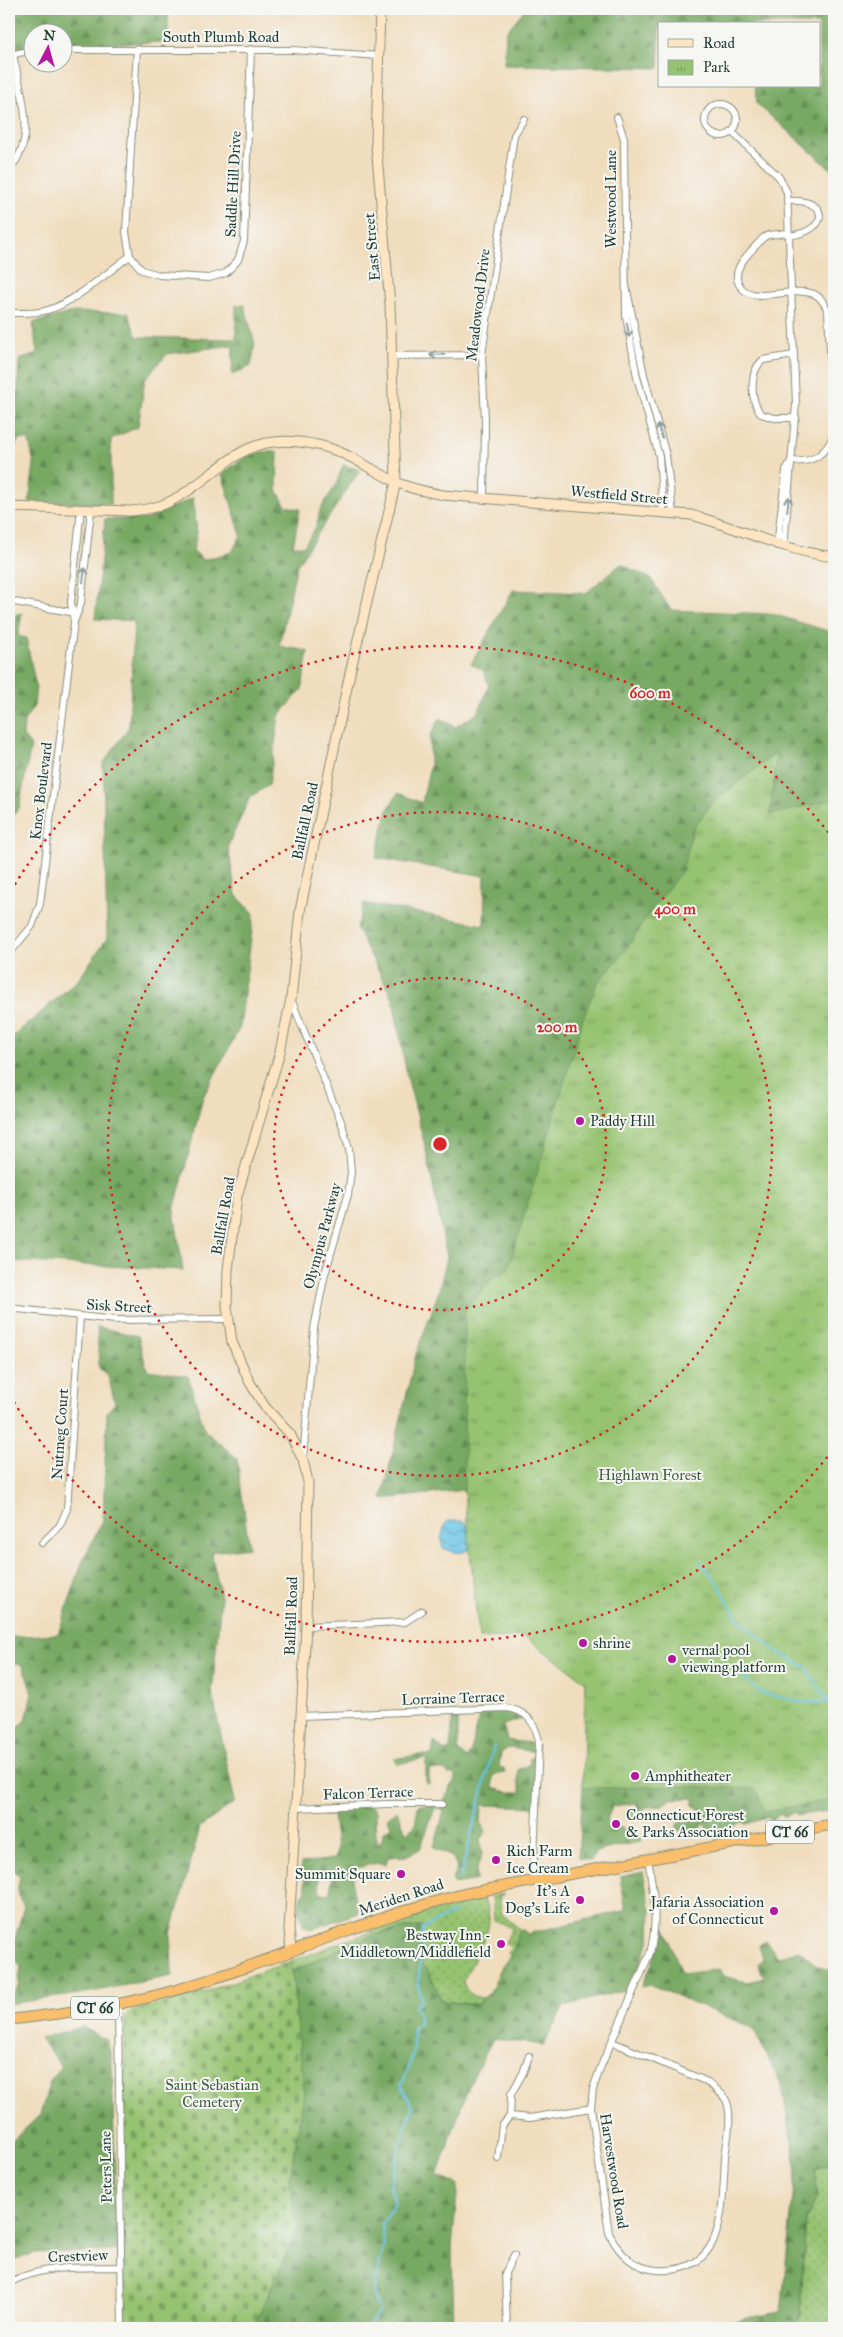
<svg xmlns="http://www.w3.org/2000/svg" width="843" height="2337" viewBox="0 0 843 2337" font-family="'IM FELL Great Primer',serif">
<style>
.grass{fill:url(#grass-dots);stroke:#5a8052}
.forest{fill:url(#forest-firs);stroke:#4c734c}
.cemetery{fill:url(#cemetery-stones);stroke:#5a8052}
.park{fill:url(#park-tufts);stroke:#5a8052}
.water{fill:url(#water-waves);stroke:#44818e}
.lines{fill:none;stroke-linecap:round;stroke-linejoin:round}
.stream{stroke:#69c5e7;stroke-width:2}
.minor-casing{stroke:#888d79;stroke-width:8}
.secondary-casing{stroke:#888d79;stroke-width:11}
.trunk-casing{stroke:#888d79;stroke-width:12}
.minor{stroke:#fff;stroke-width:6}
.secondary{stroke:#fde5c4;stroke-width:9}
.trunk{stroke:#f9bf6c;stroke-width:10}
.oneway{stroke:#8f9e9a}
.ring{fill:none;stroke:#d62828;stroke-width:2.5;stroke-dasharray:2.5 5}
.poi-dot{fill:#b5179e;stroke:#f6f6f2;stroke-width:2}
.labels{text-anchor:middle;stroke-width:4;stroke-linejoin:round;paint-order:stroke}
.shield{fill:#f6f6f2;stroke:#60746d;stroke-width:1}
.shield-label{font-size:14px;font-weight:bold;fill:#1f3d34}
.street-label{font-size:15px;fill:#1f3d34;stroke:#f6f6f2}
.poi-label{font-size:15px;fill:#1f3d34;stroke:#f6f6f2;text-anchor:start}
.park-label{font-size:15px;fill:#3d5e43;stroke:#f6f6f2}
.centre{fill:#d62828;stroke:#f6f6f2;stroke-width:2.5}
.ring-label{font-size:15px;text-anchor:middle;font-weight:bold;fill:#d62828;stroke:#f6f6f2;stroke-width:4;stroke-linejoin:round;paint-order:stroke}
</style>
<defs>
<pattern id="grass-dots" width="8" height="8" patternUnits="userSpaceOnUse" patternTransform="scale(1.25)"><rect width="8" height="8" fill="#96c371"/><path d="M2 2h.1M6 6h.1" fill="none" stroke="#7aa05e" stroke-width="1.8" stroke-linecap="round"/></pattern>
<pattern id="forest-firs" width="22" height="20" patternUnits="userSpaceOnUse" patternTransform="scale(1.25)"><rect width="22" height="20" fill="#78a963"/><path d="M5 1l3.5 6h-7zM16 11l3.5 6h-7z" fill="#628b52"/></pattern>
<pattern id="cemetery-stones" width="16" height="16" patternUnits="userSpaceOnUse" patternTransform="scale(1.25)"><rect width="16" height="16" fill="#96c371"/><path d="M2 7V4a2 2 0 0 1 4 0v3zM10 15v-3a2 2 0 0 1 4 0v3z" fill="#7aa05e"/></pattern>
<pattern id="park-tufts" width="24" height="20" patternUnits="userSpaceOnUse" patternTransform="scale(1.25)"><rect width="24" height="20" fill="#96c371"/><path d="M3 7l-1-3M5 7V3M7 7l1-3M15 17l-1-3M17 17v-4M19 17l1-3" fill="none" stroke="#7aa05e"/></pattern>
<pattern id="water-waves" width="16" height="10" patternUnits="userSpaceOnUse" patternTransform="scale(1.25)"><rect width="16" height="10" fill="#69c5e7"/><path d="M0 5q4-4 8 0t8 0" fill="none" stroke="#56a1bc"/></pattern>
</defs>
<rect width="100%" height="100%" fill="#f6f6f2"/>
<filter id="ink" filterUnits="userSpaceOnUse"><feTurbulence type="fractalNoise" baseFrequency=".02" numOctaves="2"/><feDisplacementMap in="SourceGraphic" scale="10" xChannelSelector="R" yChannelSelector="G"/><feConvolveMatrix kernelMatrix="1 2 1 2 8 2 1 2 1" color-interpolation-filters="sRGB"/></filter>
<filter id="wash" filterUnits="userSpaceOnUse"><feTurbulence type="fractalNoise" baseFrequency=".0096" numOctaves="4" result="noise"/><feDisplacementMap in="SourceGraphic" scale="20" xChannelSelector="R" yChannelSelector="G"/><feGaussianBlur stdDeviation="1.12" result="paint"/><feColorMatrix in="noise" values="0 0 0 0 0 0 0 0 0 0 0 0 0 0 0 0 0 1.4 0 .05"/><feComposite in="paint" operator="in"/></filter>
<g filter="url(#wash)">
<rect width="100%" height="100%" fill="#f0ddbe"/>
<!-- grass -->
<g class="grass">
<path d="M9,1360H16L9,1504Z"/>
<path d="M504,1894L499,1897L502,1914L521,1930L518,1932L514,1951L510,1956L508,1953L511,1947L505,1943L512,1928L494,1920L492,1896Z"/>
<path d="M481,1899H483C495,1918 487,1935 478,1952L471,1953V1958H475L463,1981C466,1992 471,1997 483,1998L478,2005L442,2001L428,1970L419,1964L423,1926L382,1933L350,1944L292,1972L291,1961L422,1913Z"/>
<path d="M834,2162V2328H793L800,2316L806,2218L818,2197L815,2169Z"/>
</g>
<!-- forest -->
<g class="forest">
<path d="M9,9H168V42L63,45L62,32H32V45L9,51Z"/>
<path d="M525,9H754L756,11L794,14L799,9H834V172L757,104L755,86H819V24H659V68L504,65L506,32Z"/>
<path d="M244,304L255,344L251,366L232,375L233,345L167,354L145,379L138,427L111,439V504L29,502L34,464L29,440L19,439L9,456V423L16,422L19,360L37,354L33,323L73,312L128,313L137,337L236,339V305Z"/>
<path d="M262,452H278L277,490L286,506L300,509L293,546H304L316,527L320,510L336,485L343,465L360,470L297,565L279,646L308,651L302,689L279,716L269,785L250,797L228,846L236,895L254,913L240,1027L203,1097L174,1211L183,1270L9,1261V1040L78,980L107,938L103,764L129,727L134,621L95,619L105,519H147L193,498L197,533L193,550L203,560L232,552L241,535L222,474L245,457Z"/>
<path d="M621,564L651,579L671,610L773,614L831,632L834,625V1810L801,1815H797L795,1812L784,1817L780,1814L771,1822L769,1817L746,1824L742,1822L728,1829L724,1827L708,1828L703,1823L699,1831H692L688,1834L677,1829V1825L681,1822L701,1821L702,1811L693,1805V1798L670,1799L663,1806L647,1807L634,1820L627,1818L625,1813L637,1809V1803L613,1806L608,1816L607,1827L624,1828L627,1836L641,1838L640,1842L601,1850L595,1853L591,1861L578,1858L583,1788L585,1681L524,1636L479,1638L464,1490L382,1499L416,1354L438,1294L447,1257L426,1150L407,1076L393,999L357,929L364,903L484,925L485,876L376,858L388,809L398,793L422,803L430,765V736L440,718L455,727L478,713L489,685L483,670L471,664L513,590L586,593Z"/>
<path d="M22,613L18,636L26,638L36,687L34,706L24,721L23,736L31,746L19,808L9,820V628L13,626L16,614Z"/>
<path d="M97,1327L138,1336L147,1370L188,1376L205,1431L237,1458L249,1547L211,1552L221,1597L212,1693L235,1802L200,1827L171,1934L172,1976L86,1993L9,2004V1999L18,1987L21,1967L14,1957L15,1939L24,1906L17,1891L20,1876L9,1867V1734L26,1721L32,1692L22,1665L9,1663V1637L58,1634L83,1560L103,1520L107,1412L115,1403L108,1376L99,1368Z"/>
<path d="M478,1711H508L519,1714L522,1719L503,1725L507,1740L537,1744V1752L508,1748L501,1753L499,1767L504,1768L505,1773L493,1775V1788L508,1792H522L518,1782L519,1769L529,1765L530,1758L537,1754L536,1807L482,1805L481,1824L486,1832L480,1839L482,1854L476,1871L477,1880L455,1884L452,1879L457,1868L453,1858L434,1847L444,1811L435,1808L420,1849L406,1856L388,1857L386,1864L378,1863L355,1868L352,1885L359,1913L311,1929L304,1927C300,1913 295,1902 306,1891L304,1878H319L320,1893L329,1894L333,1875H300L301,1863L335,1859C339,1846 334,1830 333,1815H324L322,1809L371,1806L377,1812L375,1815L376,1845L382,1840L383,1832L392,1827L387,1818L397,1810L406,1833L415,1826L418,1805L442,1804L454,1782L455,1774H448L445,1770L429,1769V1784H426V1758L397,1764L394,1759L418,1755H432L434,1741L444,1751L450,1749L453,1715L458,1714V1751L467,1759C476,1746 472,1732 479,1719Z"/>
<path d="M643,1872L651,1910L650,1940L630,1989L564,2006L544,2045L493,2039L469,2085L437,2176L458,2184L452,2247L454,2328H253L299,2227L289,2183L304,2092L292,1972L350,1944L382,1933L423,1926L419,1963L428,1970L442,2001L477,2005L483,1998L490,1993L501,1968L514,1951L518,1932L523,1929L527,1934L626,1910L620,1877Z"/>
<path d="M664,1925L682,1974L719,1969L723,1976L747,1982L764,1978L758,1963L763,1959L759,1945L766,1941L778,1957L799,1950L819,1967L834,1971V2162L815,2169L818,2197L806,2218L800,2316L793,2328H650L701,2326L781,2312L796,2166L782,2086L753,2028L651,1985L642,1987L660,1944Z"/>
<path d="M82,2027L107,2040L112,2060L117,2251L32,2253L9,2264V2144L40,2115L50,2081L61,2066L40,2038Z"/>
</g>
<!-- cemetery -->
<path class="cemetery" d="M291,1961L304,2092L289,2183L299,2227L253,2328H124L121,2088L125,2067V2016L131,2011L199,1994Z"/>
<!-- park -->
<path class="park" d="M777,752L770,815L834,799V1799L765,1812L756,1789L681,1786L583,1788L585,1681L524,1636L479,1638L464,1490L465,1310L494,1276L508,1270L583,1019L596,985L626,950L651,910L682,871L693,829L711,804Z"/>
<!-- water -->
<path class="water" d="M448,1521H463L468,1527L469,1549C460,1556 451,1551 443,1548L441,1540L445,1524Z"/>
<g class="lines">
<!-- stream -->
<g class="stream">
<path d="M700,1561L719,1585L737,1618L777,1652L806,1667L828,1702L834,1703"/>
<path d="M734,1669L761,1693L800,1702H828"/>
<path d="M460,1878L494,1746"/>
<path d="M367,2328L380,2311L373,2292L384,2245L382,2223L395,2203L390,2185L405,2127L413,2108L401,2085C412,2066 414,2049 413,2028L419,2024V2014L415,2005L422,2000L418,1986L423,1928L455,1912"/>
</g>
</g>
</g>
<g filter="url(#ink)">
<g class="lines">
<defs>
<g id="minor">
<path d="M137,49L126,232L130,256L142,270L159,275L209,278L226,273L238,260L244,241L251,49"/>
<path d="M62,50H293L379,56"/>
<path d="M10,55L32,50"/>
<circle cx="721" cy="120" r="16"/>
<path d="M617,117L624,139L626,316L637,377L659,456L663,512"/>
<path d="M732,132L779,177L787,192L796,404L784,547"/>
<path d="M9,169C39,139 20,91 13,54"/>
<path d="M787,201C828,197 833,230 789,236"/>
<path d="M788,233L768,235L763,238C753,250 728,269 740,286C754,306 793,285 814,294C821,297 825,304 828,311L834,432C828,453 813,464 791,461"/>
<path d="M626,285L644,375L666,455L673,513"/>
<path d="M9,313C22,313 35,314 48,310C75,302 106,273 130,256"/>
<path d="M794,355L763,360C749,371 750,401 761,414L774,418H796"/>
<path d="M393,356L482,355"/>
<path d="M484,497L485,421L482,355L514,135L524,119"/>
<path d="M777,546L786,470L791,461"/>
<path d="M9,601L76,613"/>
<path d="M74,622L71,602L81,509"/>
<path d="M9,954L32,926L40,904L74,622L81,603L91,510"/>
<path d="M291,999L342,1124L349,1149L351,1172L348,1195L325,1274L314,1328L303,1459"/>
<path d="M9,1308L115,1320L228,1319"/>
<path d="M42,1543L60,1525L67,1509L80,1317"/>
<path d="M306,1626L405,1622L422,1611"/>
<path d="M300,1716L506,1708C526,1710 535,1722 539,1741L533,1880"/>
<path d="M295,1808L387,1804H442"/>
<path d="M118,2005L122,2328"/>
<path d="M612,2042L703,2080C712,2086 721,2091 726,2100C733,2115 727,2141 725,2157C722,2206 727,2275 657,2270C633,2268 619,2254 609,2233L591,2108L593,2089L601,2066L650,1953C659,1920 653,1891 648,1858"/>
<path d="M510,2116L530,2118L591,2108"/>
<path d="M498,2158L502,2126L510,2116L511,2094L523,2073L529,2056"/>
<path d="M9,2283C43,2264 82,2268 121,2267"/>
<path d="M507,2328L505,2273L514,2255"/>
</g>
<g id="secondary">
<path d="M9,507L131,511C145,510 158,508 171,501C218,478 235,435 299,442C341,446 360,464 396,482C411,489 427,492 443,495L691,515C740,528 784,551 834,557"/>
<path d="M291,1950L289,1929L306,1626L308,1482L303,1460L290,1434L265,1407L249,1381L232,1342L227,1306L228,1270L237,1196L280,1052L291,999L300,911L350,673L396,482L390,305L376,144L380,9"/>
</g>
<path id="trunk" d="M9,2020C63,2013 116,2007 169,1992C269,1964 363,1919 464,1894L834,1824"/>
</defs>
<!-- minor casing -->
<use href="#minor" class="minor-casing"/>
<!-- secondary casing -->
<use href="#secondary" class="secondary-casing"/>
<!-- trunk casing -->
<use href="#trunk" class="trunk-casing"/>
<!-- minor -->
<use href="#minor" class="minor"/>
<!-- secondary -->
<use href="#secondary" class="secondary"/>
<!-- trunk -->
<use href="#trunk" class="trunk"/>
</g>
<!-- one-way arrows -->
<defs><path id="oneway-shaft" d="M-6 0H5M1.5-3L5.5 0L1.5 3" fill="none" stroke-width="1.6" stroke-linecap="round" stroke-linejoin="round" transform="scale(1.25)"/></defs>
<g class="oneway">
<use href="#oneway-shaft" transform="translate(628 330) rotate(81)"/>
<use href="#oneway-shaft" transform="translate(437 355) rotate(179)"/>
<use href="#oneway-shaft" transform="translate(660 431) rotate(-106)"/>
<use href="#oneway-shaft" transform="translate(788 504) rotate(-84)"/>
<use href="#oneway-shaft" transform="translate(84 575) rotate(-83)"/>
</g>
</g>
<!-- distance rings -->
<g class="ring">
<circle cx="440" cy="1144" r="166"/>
<circle cx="440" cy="1144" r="332"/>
<path d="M832 1451A498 498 0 0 1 11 1397M11 891A498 498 0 0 1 832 837"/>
</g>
<!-- markers -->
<g class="poi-dot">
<circle cx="580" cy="1121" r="5"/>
<circle cx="583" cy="1643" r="5"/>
<circle cx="672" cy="1659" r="5"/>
<circle cx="635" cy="1776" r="5"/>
<circle cx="616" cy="1824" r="5"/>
<circle cx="496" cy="1860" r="5"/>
<circle cx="401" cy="1874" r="5"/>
<circle cx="580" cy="1900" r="5"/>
<circle cx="774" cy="1911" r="5"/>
<circle cx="501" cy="1944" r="5"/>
</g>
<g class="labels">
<!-- shield labels -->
<g class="shield">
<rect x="766" y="1820.5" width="48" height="23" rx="4"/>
<rect x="71" y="1996.5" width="48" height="23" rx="4"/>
</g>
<g class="shield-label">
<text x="790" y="1837">CT 66</text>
<text x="95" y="2013">CT 66</text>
</g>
<!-- street labels -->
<g class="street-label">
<text x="221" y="42">South Plumb Road</text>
<text transform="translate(233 184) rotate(-87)" y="5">Saddle Hill Drive</text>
<text transform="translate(611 199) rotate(-90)" y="5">Westwood Lane</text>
<text transform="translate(372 247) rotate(-95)" y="5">East Street</text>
<text transform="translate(478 305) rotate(-83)" y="5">Meadowood Drive</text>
<text transform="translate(619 495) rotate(5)" y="5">Westfield Street</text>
<text transform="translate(41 791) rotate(-83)" y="5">Knox Boulevard</text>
<text transform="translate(305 821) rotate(-78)" y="5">Ballfall Road</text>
<text transform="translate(223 1216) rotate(-80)" y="5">Ballfall Road</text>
<text transform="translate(322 1236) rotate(-75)" y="5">Olympus Parkway</text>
<text transform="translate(119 1306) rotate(3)" y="5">Sisk Street</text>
<text transform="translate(60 1434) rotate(-86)" y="5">Nutmeg Court</text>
<text transform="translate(291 1616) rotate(-88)" y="5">Ballfall Road</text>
<text transform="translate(453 1698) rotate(-2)" y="5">Lorraine Terrace</text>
<text transform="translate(368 1793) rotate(-2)" y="5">Falcon Terrace</text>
<text transform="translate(401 1897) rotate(-18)" y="5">Meriden Road</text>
<text transform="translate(106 2167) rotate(-91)" y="5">Peters Lane</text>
<text transform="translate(614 2171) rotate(81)" y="5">Harvestwood Road</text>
<text transform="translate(78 2256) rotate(-2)" y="5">Crestview</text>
</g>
<!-- poi labels -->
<g class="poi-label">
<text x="590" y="1126">Paddy Hill</text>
<text x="593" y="1648">shrine</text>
<text x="682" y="1655">vernal pool<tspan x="682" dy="17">viewing platform</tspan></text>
<text x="645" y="1781">Amphitheater</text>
<text x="626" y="1820">Connecticut Forest<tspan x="626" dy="17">&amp; Parks Association</tspan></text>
<text x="506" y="1856">Rich Farm<tspan x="506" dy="17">Ice Cream</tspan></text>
<text x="391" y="1879" text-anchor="end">Summit Square</text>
<text x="570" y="1896" text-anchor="end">It's A<tspan x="570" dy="17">Dog's Life</tspan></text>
<text x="764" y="1907" text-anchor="end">Jafaria Association<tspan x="764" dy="17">of Connecticut</tspan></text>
<text x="491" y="1940" text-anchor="end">Bestway Inn -<tspan x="491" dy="17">Middletown/Middlefield</tspan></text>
</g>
<!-- park labels -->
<g class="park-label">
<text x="650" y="1480">Highlawn Forest</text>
<text x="212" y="2090">Saint Sebastian<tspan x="212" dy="17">Cemetery</tspan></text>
</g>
</g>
<circle cx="440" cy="1144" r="8" class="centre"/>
<g class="ring-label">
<text x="650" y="698">600 m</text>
<text x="675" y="914">400 m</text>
<text x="557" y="1032">200 m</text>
</g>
<!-- margin -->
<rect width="843" height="2337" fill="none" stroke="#f6f6f2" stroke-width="30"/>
<!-- legend -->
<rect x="658" y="22" width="162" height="65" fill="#f6f6f2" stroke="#a0aca6"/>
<rect x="668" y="39" width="25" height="8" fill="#fde5c4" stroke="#a0aca6"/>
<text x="703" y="48" font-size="15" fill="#1f3d34">Road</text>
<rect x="668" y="60" width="25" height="15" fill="url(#park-tufts)" stroke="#a0aca6"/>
<text x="703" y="72" font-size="15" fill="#1f3d34">Park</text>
<!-- north arrow -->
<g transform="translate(48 48) rotate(6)"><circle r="24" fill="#f6f6f2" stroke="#a0aca6"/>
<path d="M0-4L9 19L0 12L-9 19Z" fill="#b5179e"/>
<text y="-8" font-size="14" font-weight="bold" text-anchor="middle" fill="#1f3d34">N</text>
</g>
</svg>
